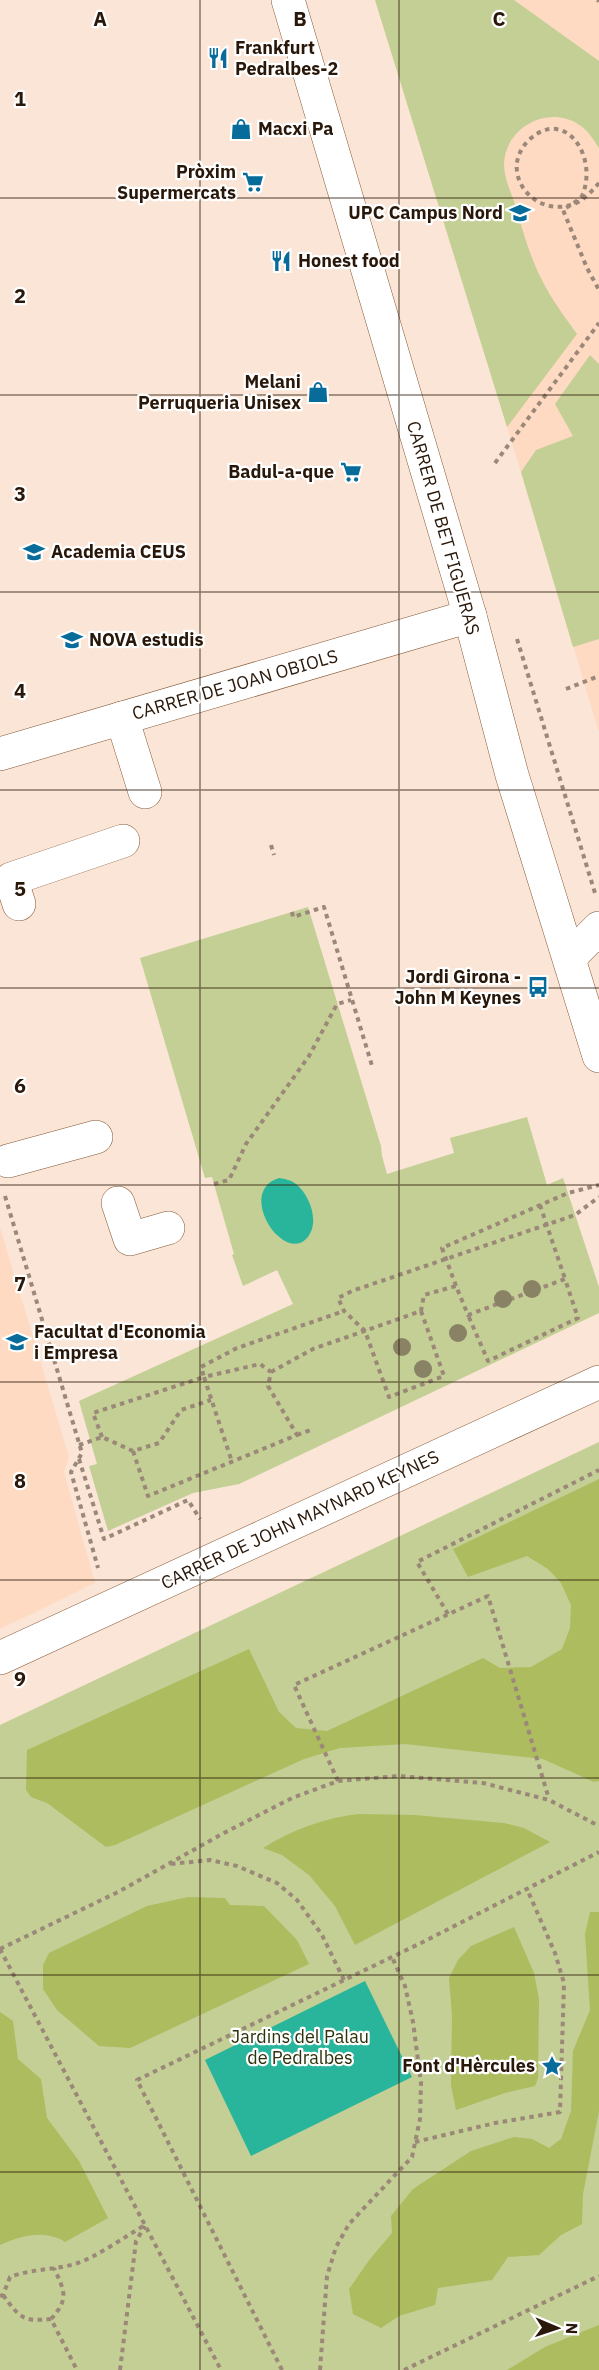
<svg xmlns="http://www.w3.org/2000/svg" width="599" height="2370" viewBox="0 0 599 2370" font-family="'IBM Plex Sans',sans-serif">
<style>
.built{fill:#fddac1}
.green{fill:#c3cf94;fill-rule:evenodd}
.forest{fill:#acbc5f}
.water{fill:#29b59c}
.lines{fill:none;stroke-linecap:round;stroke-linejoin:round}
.minor-casing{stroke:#855836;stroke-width:34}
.path{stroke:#9b8879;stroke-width:4;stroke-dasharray:4.5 4.5;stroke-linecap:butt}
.minor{stroke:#fff;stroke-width:33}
.tree{fill:#898265}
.grid{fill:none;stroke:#291709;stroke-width:1.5;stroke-opacity:0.55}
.labels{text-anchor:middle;stroke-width:4.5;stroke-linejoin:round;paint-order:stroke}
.poi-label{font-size:18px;font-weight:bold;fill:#291709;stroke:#fff;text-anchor:start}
.street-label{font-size:18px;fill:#291709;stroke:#fff}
.park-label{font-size:18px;fill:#2c3109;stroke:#fff}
.grid-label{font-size:20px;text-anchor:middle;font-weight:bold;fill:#291709;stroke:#fff;stroke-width:4.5;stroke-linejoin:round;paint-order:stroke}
</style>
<rect width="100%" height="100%" fill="#fae5d6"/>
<!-- built -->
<g class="built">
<path d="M375,0H599V732L521,472Z"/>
<path d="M0,1228L69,1457L64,1472L95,1583L0,1629Z"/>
</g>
<!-- green -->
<g class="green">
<path d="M375,0H514L599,61V148C593,139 588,130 578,124C548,105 506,127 504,163C504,179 511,192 516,207C523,232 530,257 542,280C551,299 565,317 577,334L507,427Z"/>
<path d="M590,355L599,364V639L573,647L521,472L536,450L573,436L555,404Z"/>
<path d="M308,907L381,1146L382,1156L387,1174L454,1153L450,1138L527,1117L547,1185L563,1178L599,1287V1313L239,1484L193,1493L108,1531L89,1466L97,1464L79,1401L293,1304L277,1270L243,1286L232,1255L234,1254L212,1177L205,1178L140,958ZM297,1185C310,1198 317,1216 310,1234L281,1239C268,1225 260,1210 263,1191Z"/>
<path d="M599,1442V2370H0V1725Z"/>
</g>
<!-- forest -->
<g class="forest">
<path d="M599,1479V1781L594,1782L543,1759L405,1744L340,1748L304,1759L115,1845L106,1847L47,1803L31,1797L26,1790L27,1750L249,1649L279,1712L296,1728L327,1731L483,1658L500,1668L531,1667L562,1649L570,1628L571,1605L561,1583L548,1569L527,1556L468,1577L453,1549Z"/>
<path d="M359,1814L414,1815L504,1823L524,1828L550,1842L355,1945L335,1906L309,1875L282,1855L263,1848C293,1829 325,1818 359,1814Z"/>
<path d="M188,1897L225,1898L230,1905L264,1906L297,1940L309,1964L130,2048L99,2046L57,2010L43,1989V1965L49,1953L147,1906Z"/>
<path d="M590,1912H599V2111L583,2194L582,2224L561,2235L539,2255L508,2257L492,2280L438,2288L435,2305L399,2316L381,2328L353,2314L349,2289L370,2259L392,2233L391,2216L413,2189L471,2151L514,2137L532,2139L549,2148L561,2139L571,2111L573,2051L590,2010L585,1934Z"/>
<path d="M514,1927L534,1973L539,1999L538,2078L535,2086L505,2093L456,2110L451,2085L452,2016L449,1978L458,1960L471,1946Z"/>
<path d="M0,2012L13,2021L18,2059L41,2079L47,2118L79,2161L108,2218L65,2242C44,2229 21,2236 0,2245Z"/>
<path d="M599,2325V2370H507L545,2347Z"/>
</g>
<!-- water -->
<g class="water">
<path d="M279,1178C285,1179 291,1180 296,1184C310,1195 321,1224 306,1239C282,1263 236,1191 279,1178Z"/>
<path d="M365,1981L412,2077L251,2156L205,2060Z"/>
</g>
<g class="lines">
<defs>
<g id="minor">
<path d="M288,0L470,616L512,775L599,1056"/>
<path d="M122,718L145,792"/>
<path d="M0,754L470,616"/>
<path d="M19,904L11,879L123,841"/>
<path d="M570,957L599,928"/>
<path d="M8,1161L96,1137"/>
<path d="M118,1203L130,1239L168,1228"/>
<path d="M0,1658L599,1382"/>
</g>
</defs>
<!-- minor casing -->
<use href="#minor" class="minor-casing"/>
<!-- path -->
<g class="path">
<path d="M597,0L599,1"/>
<path d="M599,183C592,191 584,200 574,204C533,219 497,171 529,140C565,106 599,157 582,196C577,202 570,205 563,210L587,268L599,290"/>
<path d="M495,463L599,323"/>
<path d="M517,639L595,893"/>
<path d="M566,689L599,676"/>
<path d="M271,845L274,855"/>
<path d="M292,912L293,917L324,907L373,1069"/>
<path d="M214,1184L229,1180L246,1144L309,1056L337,1004L351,1000"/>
<path d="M5,1196L82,1453L71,1472L98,1568"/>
<path d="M540,1205L565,1279"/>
<path d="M456,1286L442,1248L568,1193L599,1185"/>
<path d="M421,1311L444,1376L389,1397L365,1331L344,1311L338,1298L352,1291L575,1215L599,1197"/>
<path d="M271,1372L313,1349L421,1311L424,1295L456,1286L468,1315L565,1279L578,1318L488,1361L468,1315"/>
<path d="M297,1435L313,1429"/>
<path d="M102,1437L93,1413L204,1377L201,1367L237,1348L344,1311"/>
<path d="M79,1445L102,1437L133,1451L159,1443L181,1410L211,1400"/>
<path d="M133,1451L148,1496L297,1435L268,1386L271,1372L260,1364L204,1377L232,1462"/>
<path d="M79,1459L104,1539L188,1500L200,1519"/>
<path d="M448,1614L417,1562L599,1470"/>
<path d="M338,1781L294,1685L488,1596L549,1799"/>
<path d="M171,1864L210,1860L237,1866L277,1883L297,1900L322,1935L344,1980"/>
<path d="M0,1949L118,1892L224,1833L292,1798L338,1781L398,1776L483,1783L549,1800L599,1826"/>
<path d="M0,1949L221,2370"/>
<path d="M415,2142L495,2123L560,2112L564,1983L555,1953L527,1889"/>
<path d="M3,2295C20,2318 23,2322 51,2319L77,2370"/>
<path d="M0,2296L3,2295L10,2277C31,2269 53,2270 75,2264C95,2258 126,2236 145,2225"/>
<path d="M51,2319C69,2299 65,2292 54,2268"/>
<path d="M120,2370L136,2241L145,2226"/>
<path d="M282,2370L137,2080L423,1942L599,1852"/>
<path d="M320,2370L327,2276L336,2247L349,2224L412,2157L420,2119L421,2083L413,2022L405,1986L392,1957"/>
<path d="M404,2370L599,2276"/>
</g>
<!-- minor -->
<use href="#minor" class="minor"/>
</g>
<!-- trees -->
<g class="tree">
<circle cx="532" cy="1289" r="9"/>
<circle cx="503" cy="1299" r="9"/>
<circle cx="458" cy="1333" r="9"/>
<circle cx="402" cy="1347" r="9"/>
<circle cx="423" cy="1369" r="9"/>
</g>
<!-- grid -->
<path class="grid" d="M200,0V2370M399,0V2370M0,198H599M0,395H599M0,592H599M0,790H599M0,988H599M0,1185H599M0,1382H599M0,1580H599M0,1778H599M0,1975H599M0,2172H599"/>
<!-- icons -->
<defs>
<symbol id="restaurant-bare" viewBox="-9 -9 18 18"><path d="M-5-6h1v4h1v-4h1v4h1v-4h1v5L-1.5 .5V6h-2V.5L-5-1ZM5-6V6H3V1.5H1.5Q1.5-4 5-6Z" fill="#076c9a" stroke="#fff" stroke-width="2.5" paint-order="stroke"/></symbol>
<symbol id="shop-bare" viewBox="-9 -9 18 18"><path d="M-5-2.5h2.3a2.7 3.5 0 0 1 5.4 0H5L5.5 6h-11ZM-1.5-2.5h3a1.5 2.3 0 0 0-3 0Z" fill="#076c9a" stroke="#fff" stroke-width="2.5" paint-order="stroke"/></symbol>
<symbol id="supermarket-bare" viewBox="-9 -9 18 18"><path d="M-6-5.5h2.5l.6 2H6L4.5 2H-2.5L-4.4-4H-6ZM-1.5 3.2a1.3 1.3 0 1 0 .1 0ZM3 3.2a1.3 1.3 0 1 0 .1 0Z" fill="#076c9a" stroke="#fff" stroke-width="2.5" paint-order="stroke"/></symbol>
<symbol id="university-bare" viewBox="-9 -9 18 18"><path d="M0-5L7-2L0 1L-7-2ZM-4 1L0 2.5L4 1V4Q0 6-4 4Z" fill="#076c9a" stroke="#fff" stroke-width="2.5" paint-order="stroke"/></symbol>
<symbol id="school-bare" viewBox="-9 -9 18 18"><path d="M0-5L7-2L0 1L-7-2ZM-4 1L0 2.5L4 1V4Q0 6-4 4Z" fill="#076c9a" stroke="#fff" stroke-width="2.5" paint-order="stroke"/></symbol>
<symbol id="bus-bare" viewBox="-9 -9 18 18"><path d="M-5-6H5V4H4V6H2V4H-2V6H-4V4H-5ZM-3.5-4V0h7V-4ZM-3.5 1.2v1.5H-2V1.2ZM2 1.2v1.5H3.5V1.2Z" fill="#076c9a" stroke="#fff" stroke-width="2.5" paint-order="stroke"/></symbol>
<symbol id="sight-bare" viewBox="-9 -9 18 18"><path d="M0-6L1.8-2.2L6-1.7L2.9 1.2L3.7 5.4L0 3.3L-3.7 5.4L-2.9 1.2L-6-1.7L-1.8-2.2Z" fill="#076c9a" stroke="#fff" stroke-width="2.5" paint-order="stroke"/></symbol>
</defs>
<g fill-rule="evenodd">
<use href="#restaurant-bare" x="203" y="43" width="30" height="30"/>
<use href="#shop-bare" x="226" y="114" width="30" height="30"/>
<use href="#supermarket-bare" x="238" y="167" width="30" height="30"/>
<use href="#university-bare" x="505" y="198" width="30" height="30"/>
<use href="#restaurant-bare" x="266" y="246" width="30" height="30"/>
<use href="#shop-bare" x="303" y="377" width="30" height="30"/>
<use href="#supermarket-bare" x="336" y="457" width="30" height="30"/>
<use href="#university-bare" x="19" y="537" width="30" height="30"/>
<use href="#school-bare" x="57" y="625" width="30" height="30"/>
<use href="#bus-bare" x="523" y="972" width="30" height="30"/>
<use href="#university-bare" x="2" y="1327" width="30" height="30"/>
<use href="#sight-bare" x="537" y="2051" width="30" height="30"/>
</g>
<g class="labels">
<!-- poi labels -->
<g class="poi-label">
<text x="235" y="54">Frankfurt<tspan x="235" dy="21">Pedralbes-2</tspan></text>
<text x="258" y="135">Macxi Pa</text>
<text x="236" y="178" text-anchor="end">Pròxim<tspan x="236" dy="21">Supermercats</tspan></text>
<text x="503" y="219" text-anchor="end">UPC Campus Nord</text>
<text x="298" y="267">Honest food</text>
<text x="301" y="388" text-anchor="end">Melani<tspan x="301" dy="21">Perruqueria Unisex</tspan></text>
<text x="334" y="478" text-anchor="end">Badul-a-que</text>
<text x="51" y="558">Academia CEUS</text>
<text x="89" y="646">NOVA estudis</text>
<text x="521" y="983" text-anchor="end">Jordi Girona -<tspan x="521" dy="21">John M Keynes</tspan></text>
<text x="34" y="1338">Facultat d'Economia<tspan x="34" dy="21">i Empresa</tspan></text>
<text x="535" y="2072" text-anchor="end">Font d'Hèrcules</text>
</g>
<!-- street labels -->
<g class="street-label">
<text transform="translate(443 528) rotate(74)" y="6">CARRER DE BET FIGUERAS</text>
<text transform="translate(235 685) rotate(-16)" y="6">CARRER DE JOAN OBIOLS</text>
<text transform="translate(300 1520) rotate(-25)" y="6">CARRER DE JOHN MAYNARD KEYNES</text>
</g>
<!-- park labels -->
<g class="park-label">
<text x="300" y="2043">Jardins del Palau<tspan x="300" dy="21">de Pedralbes</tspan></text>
</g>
</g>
<g class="grid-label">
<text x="100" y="26">A</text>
<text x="300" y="26">B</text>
<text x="499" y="26">C</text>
<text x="20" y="106">1</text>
<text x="20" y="303">2</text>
<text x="20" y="501">3</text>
<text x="20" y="698">4</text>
<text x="20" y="896">5</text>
<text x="20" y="1093">6</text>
<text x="20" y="1291">7</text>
<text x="20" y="1488">8</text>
<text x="20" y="1686">9</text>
</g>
<!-- north arrow -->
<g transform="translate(557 2328) rotate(92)" stroke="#ffffff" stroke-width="4.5" paint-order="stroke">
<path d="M0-4.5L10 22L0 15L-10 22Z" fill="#291709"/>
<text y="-9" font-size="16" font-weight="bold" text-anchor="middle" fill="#291709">N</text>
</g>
</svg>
